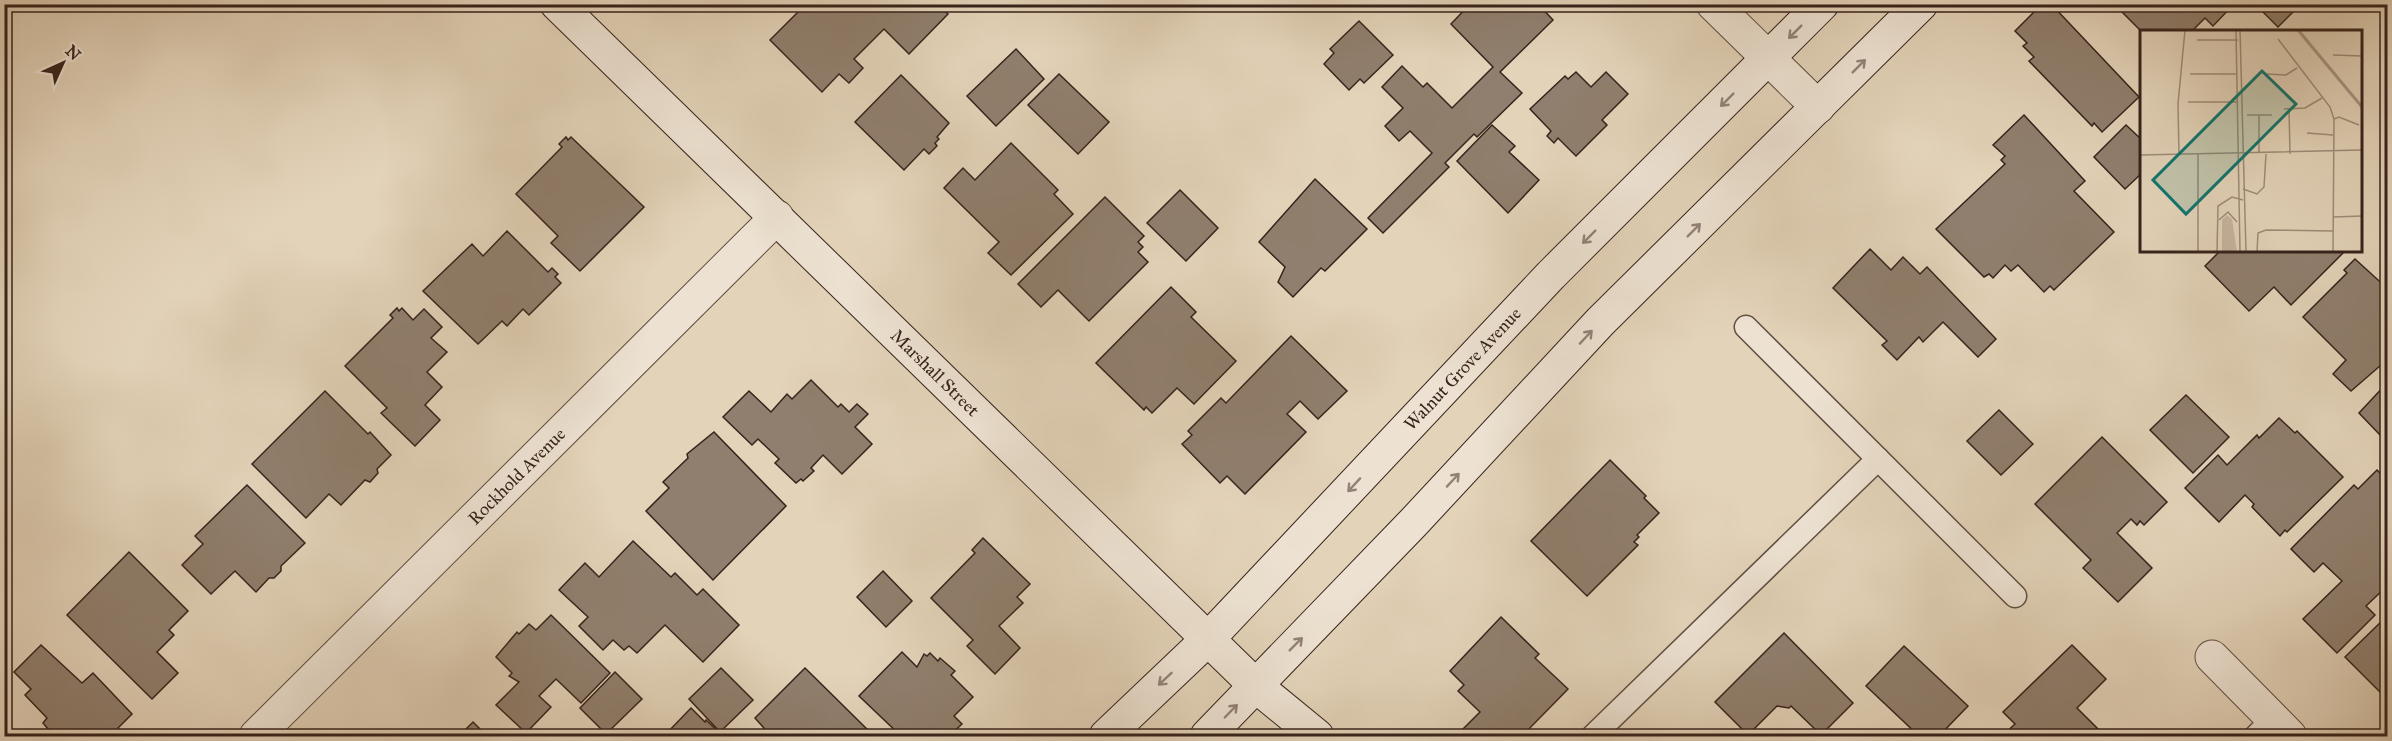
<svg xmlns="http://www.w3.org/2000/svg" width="2392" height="741" viewBox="0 0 2392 741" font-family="'IM FELL Great Primer',serif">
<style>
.building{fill:#907f6e;stroke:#36231c;stroke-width:1.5}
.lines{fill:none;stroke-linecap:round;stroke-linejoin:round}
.lane-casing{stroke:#614f43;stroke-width:25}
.street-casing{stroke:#614f43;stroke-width:35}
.secondary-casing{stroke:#36231c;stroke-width:35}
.lane{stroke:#ede2d2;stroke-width:22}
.street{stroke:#ede2d2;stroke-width:33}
.secondary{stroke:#ede2d2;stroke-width:33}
.oneway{stroke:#928277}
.labels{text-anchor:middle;stroke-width:4.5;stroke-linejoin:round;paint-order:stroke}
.street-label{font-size:18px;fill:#36231c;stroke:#ede2d2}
.inset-river{fill:none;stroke:#a89784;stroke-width:3}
.inset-road{fill:none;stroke:#9e8d7a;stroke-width:1.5}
.view{fill:#0f766e;fill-opacity:0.15;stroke:#0f766e;stroke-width:3}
.inset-edge{fill:none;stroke:#36231c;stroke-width:3}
</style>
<rect width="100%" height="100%" fill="#e3d3b9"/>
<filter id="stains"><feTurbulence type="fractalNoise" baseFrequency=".00333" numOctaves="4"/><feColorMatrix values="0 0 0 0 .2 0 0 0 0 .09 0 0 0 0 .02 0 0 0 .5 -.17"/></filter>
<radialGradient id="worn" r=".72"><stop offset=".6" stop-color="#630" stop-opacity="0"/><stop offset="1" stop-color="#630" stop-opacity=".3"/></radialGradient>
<!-- building -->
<g class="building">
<path d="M806,4H938L948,14L909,54L884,29L854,59L863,68L849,83L839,74L822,92L770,40Z"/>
<path d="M1470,4H1538L1553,20L1500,72L1522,93L1477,137L1474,134L1445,163L1449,167L1383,233L1368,218L1432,153L1410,131L1399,141L1385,126L1403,108L1382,87L1402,66L1423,87L1427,83L1452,108L1493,67L1451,24Z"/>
<path d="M2042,4H2051L2139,97L2102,132L2094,123L2092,126L2029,61L2034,57L2023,46L2027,43L2015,31Z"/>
<path d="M2114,4H2234L2213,26L2205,18L2191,32H2142Z"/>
<path d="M2255,4H2301L2278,27Z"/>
<path d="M1359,21L1393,55L1364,83L1360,79L1349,90L1324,64L1334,53L1330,49Z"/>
<path d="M1016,49L1044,79L996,126L967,96Z"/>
<path d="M1576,72L1591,87L1606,72L1628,94L1602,120L1607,125L1576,156L1558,138L1554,143L1547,136L1551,131L1530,109L1565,76L1568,79Z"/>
<path d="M1059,74L1109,122L1078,154L1028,105Z"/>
<path d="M901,75L949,123L937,137L939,139L935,143L937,146L929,154L924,149L904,170L855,122Z"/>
<path d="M2024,115L2085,181L2074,191L2114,232L2054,290L2050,286L2044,292L2018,265L2011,271L2005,265L1993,278L1989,274L1984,277L1936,229L2005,164L2001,160L2005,156L1993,145Z"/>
<path d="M1492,125L1515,146L1509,152L1539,180L1508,213L1457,161Z"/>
<path d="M2126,125L2142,140V173L2125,189L2094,157Z"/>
<path d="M566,137L568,140L571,137L644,207L580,271L551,243L558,236L516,194L562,147L559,144Z"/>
<path d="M1011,143L1058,190L1054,194L1073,214L1011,275L988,253L999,242L944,188L963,168L975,180Z"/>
<path d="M1315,179L1367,229L1325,271L1321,268L1293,297L1278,282L1285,267L1259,242Z"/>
<path d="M1180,190L1218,228L1186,261L1147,223Z"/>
<path d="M1105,197L1144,236L1138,242L1143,247L1138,252L1148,262L1089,321L1058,290L1041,307L1018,284Z"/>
<path d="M507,231L548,272L552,268L558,274L555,277L561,283L529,315L523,309L507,326L502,321L478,344L423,291L472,244L483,256Z"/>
<path d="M1870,249L1891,270L1903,257L1920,274L1927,267L1996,339L1978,357L1943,322L1923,342L1919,337L1897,360L1882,345L1887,341L1833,288Z"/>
<path d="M2221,250H2341L2343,253L2291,305L2274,287L2249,311L2205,266Z"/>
<path d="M2355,259L2388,289V359L2351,391L2333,374L2346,360L2303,317L2347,273L2344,270Z"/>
<path d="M1171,287L1196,312L1191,317L1236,361L1194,404L1177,388L1152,413L1146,407L1144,410L1096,363Z"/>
<path d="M397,308L399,311L402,308L413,320L424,309L442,327L431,338L447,352L427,372L442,387L425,405L440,420L415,446L381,413L387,408L345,366L393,318L390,315Z"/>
<path d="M1291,336L1347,391L1318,419L1300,401L1287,414L1306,432L1245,494L1227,476L1220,483L1182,444L1192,435L1188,431L1221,398L1226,403Z"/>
<path d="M811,380L838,407L841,404L849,412L857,404L868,414L855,427L872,444L842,474L823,455L811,468L814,471L803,481L801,479L796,483L775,463L779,459L758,439L752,445L723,417L749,391L771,412L787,394L792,399Z"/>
<path d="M2388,382V430L2381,436L2359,413Z"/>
<path d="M325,391L368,434L370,432L391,455L377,469L378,473L370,482L365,480L341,505L329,494L306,518L252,464Z"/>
<path d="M2186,395L2229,437L2193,473L2150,430Z"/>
<path d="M1999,410L2033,444L2001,475L1967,441Z"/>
<path d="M2279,418L2295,433L2297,431L2343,477L2287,532L2285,530L2280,536L2252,507L2254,504L2245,495L2219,522L2185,488L2218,455L2227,465L2257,435L2259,438Z"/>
<path d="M714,432L786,506L713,580L646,511L669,488L663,482L688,458L687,454Z"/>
<path d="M2102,437L2167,502L2144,525L2140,521L2137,525L2131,519L2117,533L2152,568L2118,602L2083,568L2091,560L2035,504Z"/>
<path d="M1610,460L1646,496L1644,498L1659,513L1637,535L1639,537L1634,542L1638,545L1587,596L1531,541Z"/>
<path d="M2377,470L2388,481V585L2366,606L2375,615L2337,653L2303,619L2342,581L2323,563L2314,572L2291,549L2354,485L2358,489Z"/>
<path d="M247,485L305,543L281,566V571L274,578H269L256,592L235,571L211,594L182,565L203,544L195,536Z"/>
<path d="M983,538L1030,584L1017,597L1023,603L999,626L1020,648L995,674L967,646L973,640L931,598L975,553L972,550Z"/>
<path d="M633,541L671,577L675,573L697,595L703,589L739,625L703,662L665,625L637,653L629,646L624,650L613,640L603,650L579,626L588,617L559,590L585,563L599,577Z"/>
<path d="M129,552L188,611L169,630L174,635L157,652L178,673L152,699L67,615Z"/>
<path d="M883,571L912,601L886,627L857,597Z"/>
<path d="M551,615L610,673L581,703L556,679L539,696L551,707L526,733L496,705L519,682L509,676L512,673L496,657L517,632L519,634L529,624L536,630Z"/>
<path d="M2388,615V685L2380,692L2345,657Z"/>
<path d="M1501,617L1539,654L1535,658L1568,689L1522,736H1456L1480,712L1458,691L1464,685L1450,671Z"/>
<path d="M1784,633L1853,703L1821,735L1791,706L1789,708L1777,706L1748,735L1715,702Z"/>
<path d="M41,645L82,683L93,673L132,714L118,728L120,731L114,736H40L48,729L43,723L47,718L25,695L31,689L14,672Z"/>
<path d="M2072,645L2106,679L2077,708L2100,731L2094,736H2002L2015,724L2003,712Z"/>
<path d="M1904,646L1968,706L1939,736H1919L1866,686Z"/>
<path d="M902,652L917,667L924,654L927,656L930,653L938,661L940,658L955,671L951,675L973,697L954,716L962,724L949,736H901L859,696Z"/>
<path d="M721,668L753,700L720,732L689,699Z"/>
<path d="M805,668L874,736H771L755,718Z"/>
<path d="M615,672L642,699L606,734L580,708Z"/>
<path d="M691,708L705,722L706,720L723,736H664Z"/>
<path d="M473,722L487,736H459Z"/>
</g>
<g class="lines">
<defs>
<g id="lane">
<path d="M1746,327L2015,596"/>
<path d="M1593,736L1878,459"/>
<path d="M2256,736L2273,719"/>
</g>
<g id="street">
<path d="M1713,4L1818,107"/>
<path d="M2212,657L2290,736"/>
<path id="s1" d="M256,736L777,217"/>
</g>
<g id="secondary">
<path id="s2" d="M557,4L1256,686L1317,736"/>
<path id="s3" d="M1106,736L1208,639L1551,275L1822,4"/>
<path d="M1207,736L1413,523L1600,322L1921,4"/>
</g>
</defs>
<!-- lane casing -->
<use href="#lane" class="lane-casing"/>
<!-- street casing -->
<use href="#street" class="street-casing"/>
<!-- secondary casing -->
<use href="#secondary" class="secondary-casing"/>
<!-- lane -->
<use href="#lane" class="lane"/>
<!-- street -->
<use href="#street" class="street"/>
<!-- secondary -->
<use href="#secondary" class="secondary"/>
</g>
<!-- one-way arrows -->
<defs><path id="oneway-shaft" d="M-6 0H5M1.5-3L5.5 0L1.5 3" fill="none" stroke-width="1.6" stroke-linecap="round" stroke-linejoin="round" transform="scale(1.5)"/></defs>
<g class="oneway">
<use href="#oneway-shaft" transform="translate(1795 32) rotate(135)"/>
<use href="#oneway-shaft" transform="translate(1859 66) rotate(-45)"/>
<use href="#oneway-shaft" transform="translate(1727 100) rotate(135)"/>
<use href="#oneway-shaft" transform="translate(1694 230) rotate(-45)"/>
<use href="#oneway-shaft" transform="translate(1589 237) rotate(135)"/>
<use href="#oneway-shaft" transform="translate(1586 337) rotate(-47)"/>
<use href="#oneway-shaft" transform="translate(1453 480) rotate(-47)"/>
<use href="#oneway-shaft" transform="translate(1354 485) rotate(133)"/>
<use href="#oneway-shaft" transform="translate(1296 644) rotate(-45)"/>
<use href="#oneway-shaft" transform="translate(1165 679) rotate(137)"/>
<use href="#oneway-shaft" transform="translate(1231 711) rotate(-46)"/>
</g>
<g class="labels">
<!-- street labels -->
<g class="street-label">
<text dy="6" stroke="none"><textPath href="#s3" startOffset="512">Walnut Grove Avenue</textPath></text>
<text dy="6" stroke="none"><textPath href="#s2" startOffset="528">Marshall Street</textPath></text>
<text dy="6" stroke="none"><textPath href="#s1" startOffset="368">Rockhold Avenue</textPath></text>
</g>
</g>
<!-- overview -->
<g transform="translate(2140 30)">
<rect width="222" height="222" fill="#e3d3b9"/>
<path d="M87,185L92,189L97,222H82V190Z" fill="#c6b59e"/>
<path class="inset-river" d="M158,0L222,77"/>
<path class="inset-road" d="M96,0L100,222M100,0L106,222M138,9L190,77L194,89L199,87L219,95M57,10H98M193,25L222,26M50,44H97M126,44L146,45L157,38M48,72H98M144,79L165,78L182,68M149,79L150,124M107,85H132M167,103L193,105M119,123V85M0,125L222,120M39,125L38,74L45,0M103,159L117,164L124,157L126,124M193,187L222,186M79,190L88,182L97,192M58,222V124M77,222L78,176L92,167L103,170M117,222L118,203L126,200L193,201M193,222L194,89"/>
<path class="view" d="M122,41L156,74L46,184L13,150Z"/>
<rect width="222" height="222" class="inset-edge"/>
</g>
<!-- margin -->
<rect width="2392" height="741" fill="none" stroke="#e3d3b9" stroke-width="24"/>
<rect x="6" y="6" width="2380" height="729" fill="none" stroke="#36231c" stroke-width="3"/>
<rect x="12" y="12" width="2368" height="717" fill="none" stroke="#36231c" stroke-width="1.5"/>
<!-- north arrow -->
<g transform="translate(63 63) rotate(45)" stroke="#ede2d2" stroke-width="4.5" paint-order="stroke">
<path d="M0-4.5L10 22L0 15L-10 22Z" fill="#36231c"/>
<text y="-9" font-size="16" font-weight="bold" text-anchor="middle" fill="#36231c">N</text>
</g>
<rect width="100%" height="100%" filter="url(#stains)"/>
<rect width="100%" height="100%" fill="url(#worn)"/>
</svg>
